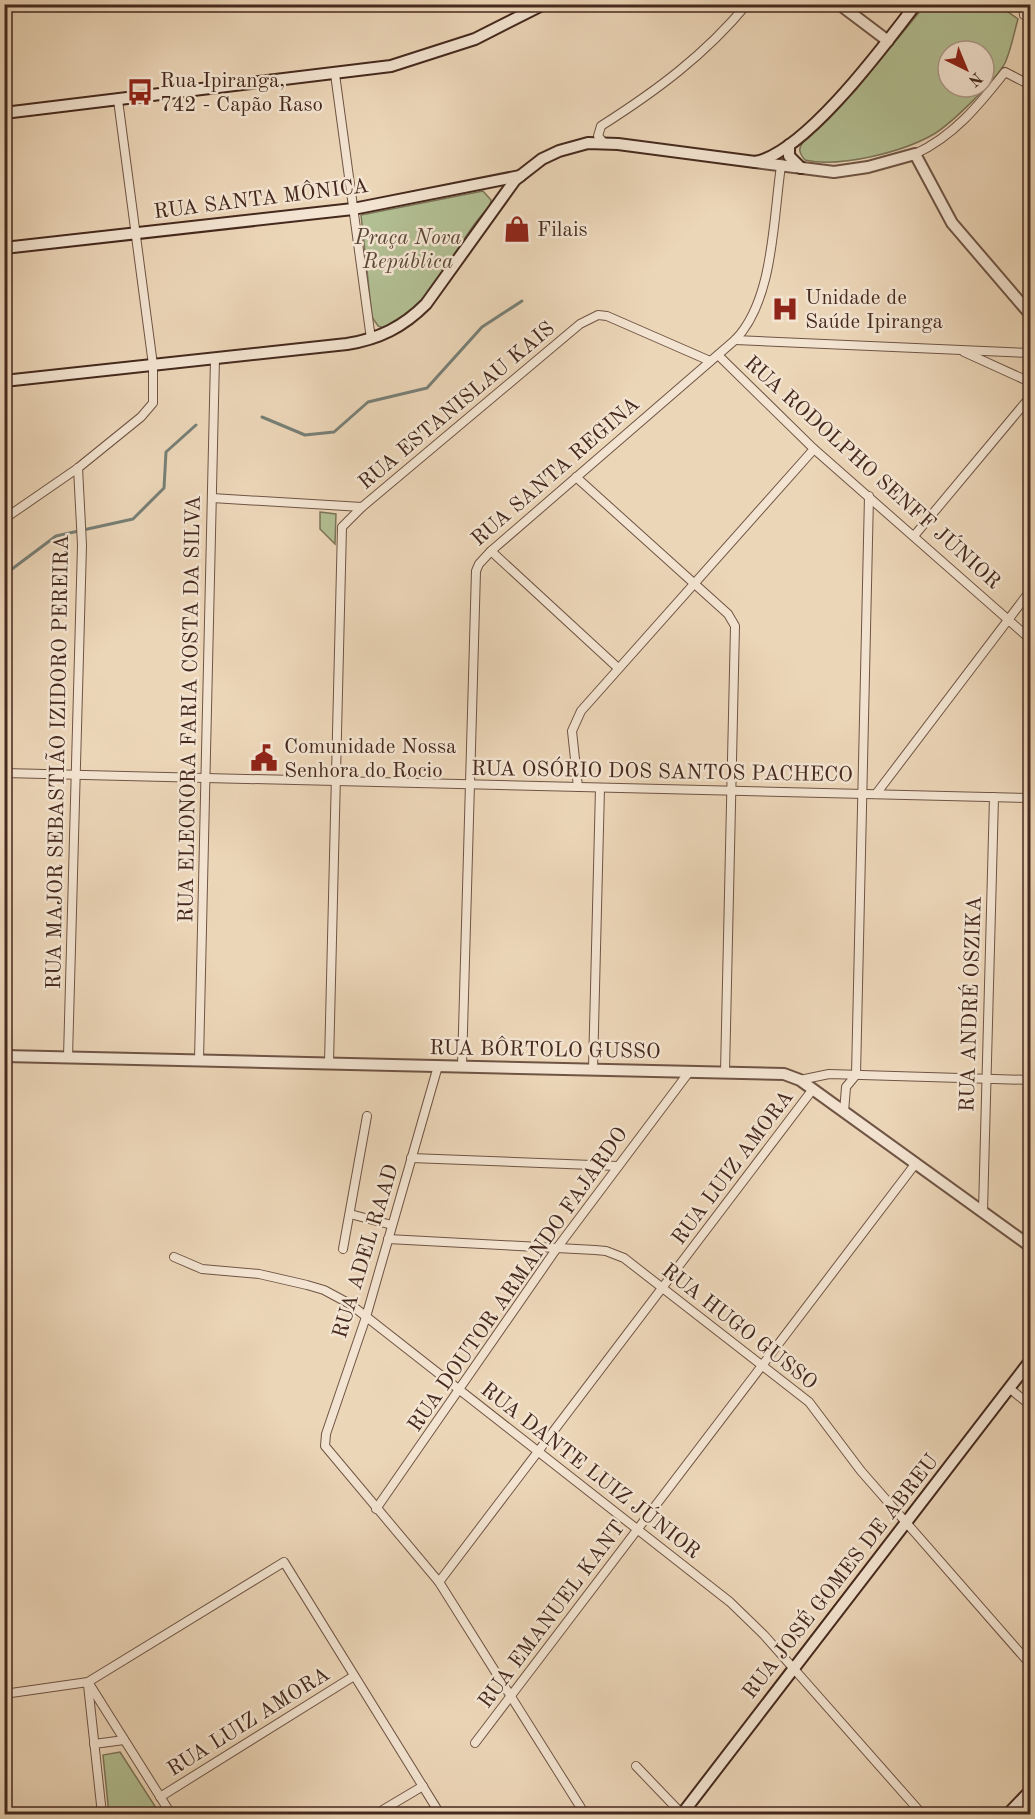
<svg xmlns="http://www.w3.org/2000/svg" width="1035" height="1819" viewBox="0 0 1035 1819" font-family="'Old Standard TT',serif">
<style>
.green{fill:#b2bf93;stroke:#7c7458;stroke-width:1.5;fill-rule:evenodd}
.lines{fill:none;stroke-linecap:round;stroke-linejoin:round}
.stream{stroke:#777f76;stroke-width:3}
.minor-casing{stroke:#6f5444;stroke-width:10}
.tertiary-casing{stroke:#6f5444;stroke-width:14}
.secondary-casing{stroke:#45291e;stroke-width:14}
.minor{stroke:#f3e4d1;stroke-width:8}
.tertiary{stroke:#f3e4d1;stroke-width:10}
.secondary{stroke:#f3e4d1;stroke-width:10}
.labels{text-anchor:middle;stroke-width:5;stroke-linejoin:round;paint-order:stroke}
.poi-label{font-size:21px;fill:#45291e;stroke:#f3e4d1;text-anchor:start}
.street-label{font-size:21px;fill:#45291e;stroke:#f3e4d1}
.park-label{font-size:21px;font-style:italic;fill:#5b4735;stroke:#f3e4d1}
</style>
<rect width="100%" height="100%" fill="#ecd6b8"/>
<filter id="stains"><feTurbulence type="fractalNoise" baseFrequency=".00333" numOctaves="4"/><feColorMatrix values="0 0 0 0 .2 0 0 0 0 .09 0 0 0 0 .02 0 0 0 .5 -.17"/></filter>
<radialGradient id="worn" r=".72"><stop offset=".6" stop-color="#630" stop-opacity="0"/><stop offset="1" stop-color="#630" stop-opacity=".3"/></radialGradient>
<!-- green -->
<g class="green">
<path d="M925,5H998L1018,19C1014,33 1011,50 1005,63C995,81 952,123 934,134C903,152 840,168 805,160C799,153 798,149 803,142L855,91ZM948,51H984V87H948Z"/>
<path d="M483,191L491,200L490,206C450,246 441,303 383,328L378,326L372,317L361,215Z"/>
<path d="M320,512L336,514L335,544L320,529Z"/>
<path d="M120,1752L160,1814H109L103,1755Z"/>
</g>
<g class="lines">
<!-- stream -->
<g class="stream">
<path d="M262,417L305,435L334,432L368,402L427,388L482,327L522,301"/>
<path d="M4,575L56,536L133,519L164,488L166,452L196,425"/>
</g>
<defs>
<g id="minor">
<path d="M1023,4L1024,15"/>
<path d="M335,74L371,339"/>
<path d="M604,143L598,136L601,126C656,91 705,55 747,4"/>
<path d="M915,154C954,136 979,105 1005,72L1030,85"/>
<path d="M735,340L1030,353"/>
<path d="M964,352L1030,382"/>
<path d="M718,355L814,449L1030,639"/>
<path d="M576,477L728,614L735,626L725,1072"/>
<path d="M212,498L362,507L580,324L598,315L607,316L710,361"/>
<path d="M4,519L78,468L141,417L153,403V365L118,100"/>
<path d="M914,536L1030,397"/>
<path d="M491,551L618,668"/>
<path d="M4,773L1030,798"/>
<path d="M578,787L572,731L581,711L814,449"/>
<path d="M876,794L1030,591"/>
<path d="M68,1057L82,545L78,468"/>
<path d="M199,1060L215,358"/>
<path d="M329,1063L342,527L362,507"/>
<path d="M438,1066L366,1317L326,1434L325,1446L439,1582L581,1808"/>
<path d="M462,1066L476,571L479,564L491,551L735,340C774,300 773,219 781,166"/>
<path d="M593,1069L600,788"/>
<path d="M800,1080L829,1074L1030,1080"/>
<path d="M844,1112L846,1087L856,1075L869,496"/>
<path d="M411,1158L618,1166"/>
<path d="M983,1211L994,797"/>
<path d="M350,1214L392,1225"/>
<path d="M388,1239L595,1250L606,1251L624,1258L809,1402L861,1471L1030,1664"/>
<path d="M343,1249L367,1116"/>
<path d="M174,1257L202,1269L259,1274L307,1285L324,1290L350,1304L730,1602L764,1635L922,1814"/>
<path d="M1009,1388L1030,1405"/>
<path d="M376,1509L557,1248L689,1072"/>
<path d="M439,1582L813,1089"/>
<path d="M88,1682L171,1814"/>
<path d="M88,1685L102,1814"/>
<path d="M4,1694L88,1682L284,1562L440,1814"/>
<path d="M475,1743L916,1163"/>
<path d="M94,1744L124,1740"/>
<path d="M636,1766L682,1814"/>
<path d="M160,1797L354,1676"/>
<path d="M376,1814L423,1786"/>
</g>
<g id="tertiary">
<path d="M839,4L888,41"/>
<path d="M755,162L834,172L868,167L915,154L952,223L1030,314"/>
<path d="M4,1056L784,1074L800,1080L1030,1246"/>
</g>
<g id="secondary">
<path d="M4,113L391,66L475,39L544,4"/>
<path d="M789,145V156L801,168"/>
<path d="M4,248L353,209L520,176"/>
<path d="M4,381L347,344C379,339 403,327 426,304L515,180L542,159L559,151L588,143L618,144L755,162C805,153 884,46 916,4"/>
<path d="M682,1814L1030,1361"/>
<path d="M1008,1814L1030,1791"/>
</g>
</defs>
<!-- minor casing -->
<use href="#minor" class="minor-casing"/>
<!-- tertiary casing -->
<use href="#tertiary" class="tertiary-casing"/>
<!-- secondary casing -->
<use href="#secondary" class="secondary-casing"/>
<!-- minor -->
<use href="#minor" class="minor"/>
<!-- tertiary -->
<use href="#tertiary" class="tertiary"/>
<!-- secondary -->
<use href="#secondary" class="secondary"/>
</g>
<!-- icons -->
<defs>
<symbol id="bus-bare" viewBox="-9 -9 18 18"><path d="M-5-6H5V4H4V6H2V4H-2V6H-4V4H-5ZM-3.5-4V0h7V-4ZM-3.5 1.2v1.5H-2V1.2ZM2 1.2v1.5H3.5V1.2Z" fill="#8f2418" stroke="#f3e4d1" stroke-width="2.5" paint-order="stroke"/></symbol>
<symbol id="shop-bare" viewBox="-9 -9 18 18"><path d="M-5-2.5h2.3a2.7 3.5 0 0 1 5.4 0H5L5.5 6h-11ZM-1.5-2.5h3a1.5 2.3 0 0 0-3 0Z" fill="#8f2418" stroke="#f3e4d1" stroke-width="2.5" paint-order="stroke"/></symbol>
<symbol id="hospital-bare" viewBox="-9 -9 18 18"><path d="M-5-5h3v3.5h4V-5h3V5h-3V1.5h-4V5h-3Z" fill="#8f2418" stroke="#f3e4d1" stroke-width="2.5" paint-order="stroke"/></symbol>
<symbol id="civic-bare" viewBox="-9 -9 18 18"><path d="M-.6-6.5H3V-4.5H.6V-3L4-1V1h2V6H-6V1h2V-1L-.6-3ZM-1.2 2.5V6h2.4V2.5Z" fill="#8f2418" stroke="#f3e4d1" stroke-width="2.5" paint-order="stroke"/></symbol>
</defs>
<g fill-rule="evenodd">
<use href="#bus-bare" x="121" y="73" width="38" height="38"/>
<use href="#shop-bare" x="498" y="210" width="38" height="38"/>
<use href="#hospital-bare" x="766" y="290" width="38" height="38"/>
<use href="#civic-bare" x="245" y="739" width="38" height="38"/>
</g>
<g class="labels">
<!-- poi labels -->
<g class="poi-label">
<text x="160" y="87">Rua Ipiranga,<tspan x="160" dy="24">742 - Capão Raso</tspan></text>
<text x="537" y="236">Filais</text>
<text x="805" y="304">Unidade de<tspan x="805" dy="24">Saúde Ipiranga</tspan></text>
<text x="284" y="753">Comunidade Nossa<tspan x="284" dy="24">Senhora do Rocio</tspan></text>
</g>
<!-- street labels -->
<g class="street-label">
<text transform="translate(261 198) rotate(-7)" y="7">RUA SANTA MÔNICA</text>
<text transform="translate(456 405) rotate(-40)" y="7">RUA ESTANISLAU KAIS</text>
<text transform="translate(555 471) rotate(-41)" y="7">RUA SANTA REGINA</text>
<text transform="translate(873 472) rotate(42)" y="7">RUA RODOLPHO SENFF JÚNIOR</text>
<text transform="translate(189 709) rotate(-89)" y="7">RUA ELEONORA FARIA COSTA DA SILVA</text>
<text transform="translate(57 762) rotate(-89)" y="7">RUA MAJOR SEBASTIÃO IZIDORO PEREIRA</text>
<text transform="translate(662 771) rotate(1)" y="7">RUA OSÓRIO DOS SANTOS PACHECO</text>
<text transform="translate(970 1004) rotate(-88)" y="7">RUA ANDRÉ OSZIKA</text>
<text transform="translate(545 1049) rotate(1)" y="7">RUA BÔRTOLO GUSSO</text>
<text transform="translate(732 1167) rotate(-53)" y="7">RUA LUIZ AMORA</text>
<text transform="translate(365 1251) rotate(-73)" y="7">RUA ADEL RAAD</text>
<text transform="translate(517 1279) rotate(-55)" y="7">RUA DOUTOR ARMANDO FAJARDO</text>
<text transform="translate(740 1326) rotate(38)" y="7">RUA HUGO GUSSO</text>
<text transform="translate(591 1470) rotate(38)" y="7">RUA DANTE LUIZ JÚNIOR</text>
<text transform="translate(840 1576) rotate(-52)" y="7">RUA JOSÉ GOMES DE ABREU</text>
<text transform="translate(551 1614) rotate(-53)" y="7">RUA EMANUEL KANT</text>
<text transform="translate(248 1721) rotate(-32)" y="7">RUA LUIZ AMORA</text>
</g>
<!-- park labels -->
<g class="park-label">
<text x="408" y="244">Praça Nova<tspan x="408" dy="24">República</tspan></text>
</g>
</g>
<!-- margin -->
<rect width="1035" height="1819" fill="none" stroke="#ecd6b8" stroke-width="24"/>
<rect x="6" y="6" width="1023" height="1807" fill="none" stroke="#45291e" stroke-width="3"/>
<rect x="12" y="12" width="1011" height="1795" fill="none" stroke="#45291e" stroke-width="1.5"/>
<!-- north arrow -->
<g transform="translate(966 69) rotate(137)"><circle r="28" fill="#f3e4d1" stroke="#ad9989" stroke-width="1.5"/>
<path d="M0-4.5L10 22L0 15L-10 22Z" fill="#8f2418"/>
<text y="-9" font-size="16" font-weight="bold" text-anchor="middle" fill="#45291e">N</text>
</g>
<rect width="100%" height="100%" filter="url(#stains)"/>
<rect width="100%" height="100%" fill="url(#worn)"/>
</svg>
